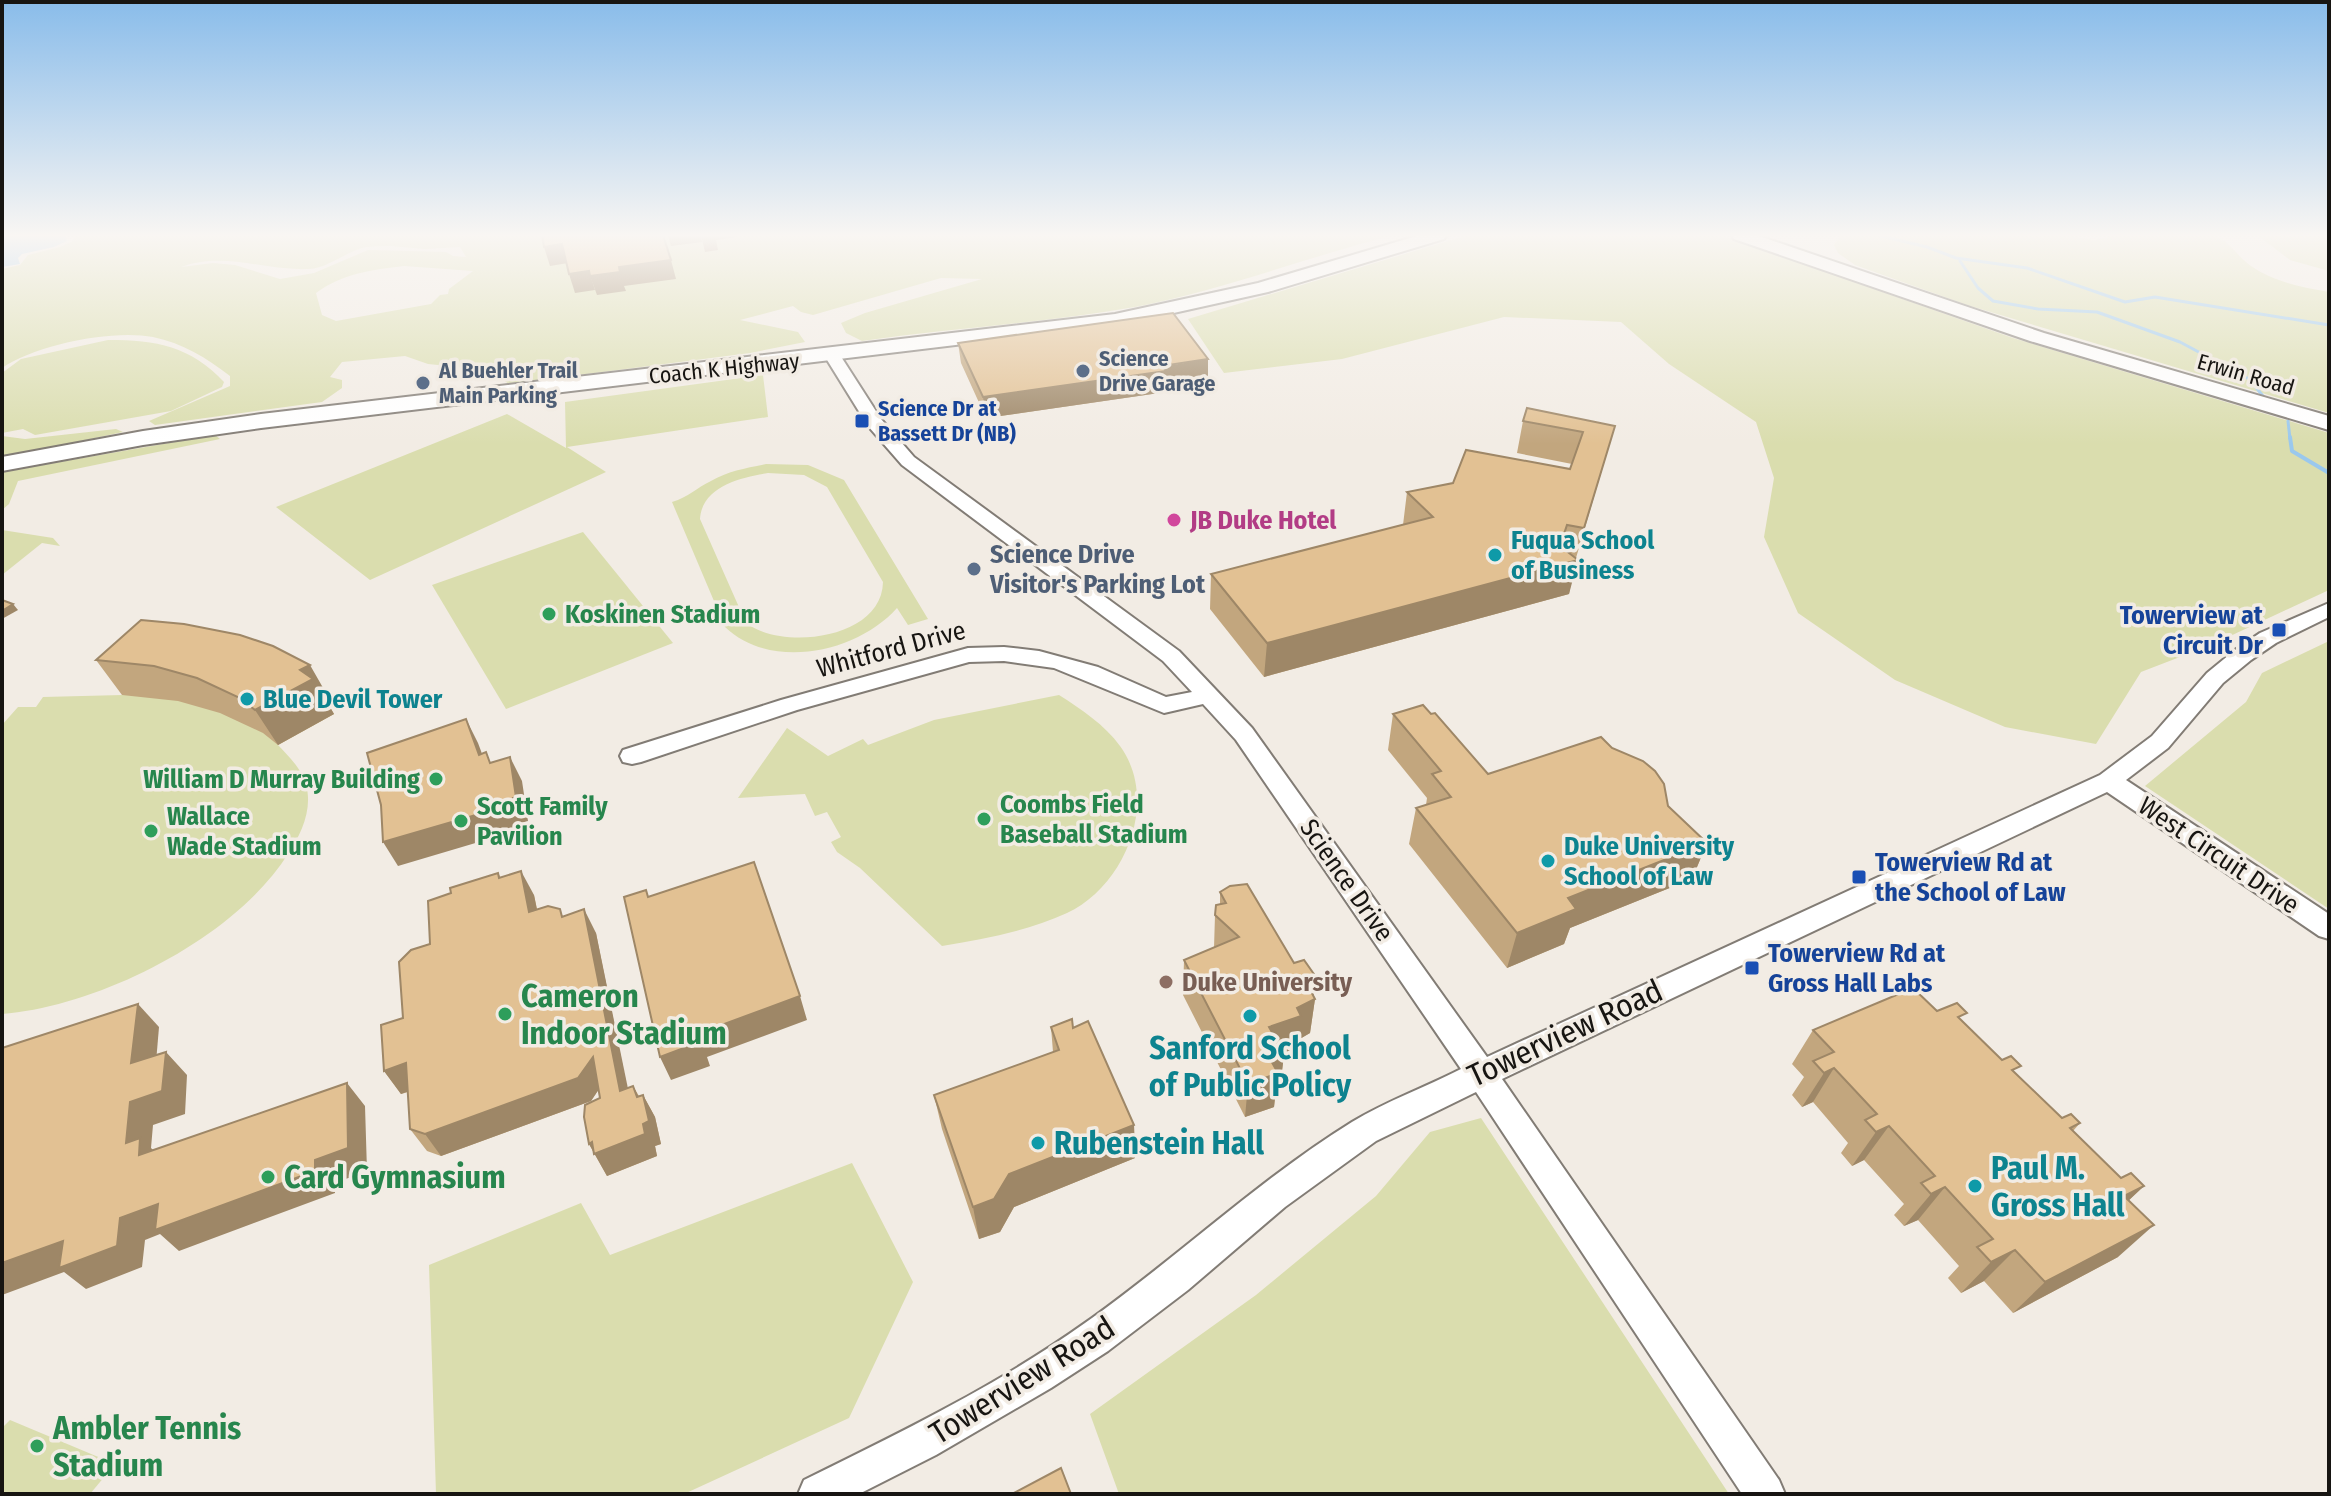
<svg xmlns="http://www.w3.org/2000/svg" width="2331" height="1496" viewBox="0 0 2331 1496" font-family="'Fira Sans Condensed',sans-serif">
<style>
.green{fill:#daddae;fill-rule:evenodd}
.water{fill:#9ac8ed}
.lines{fill:none;stroke-linecap:round;stroke-linejoin:round}
.stream-far1{stroke:#9ac8ed;stroke-width:3}
.stream{stroke:#9ac8ed;stroke-width:4}
.minor-casing{stroke:#827c75;stroke-width:4}
.major-casing{stroke:#827c75;stroke-width:4}
.minor{fill:#fff;fill-rule:evenodd}
.major{fill:#fff;fill-rule:evenodd}
.wall{fill:#c2a67e}
.shaded-wall{fill:#9e8767}
.building{fill:#e2c193;stroke:#9e8767;stroke-width:2}
.service-dot{fill:#5c6f8a;stroke:#f2ece4;stroke-width:3}
.transit-dot{fill:#1a4fb4;stroke:#f2ece4;stroke-width:3}
.hotel-dot{fill:#d1479c;stroke:#f2ece4;stroke-width:3}
.culture-dot{fill:#0f9aa8;stroke:#f2ece4;stroke-width:3}
.leisure-dot{fill:#2e9e5b;stroke:#f2ece4;stroke-width:3}
.education-dot{fill:#8d6e63;stroke:#f2ece4;stroke-width:3}
.labels{text-anchor:middle;stroke-width:7;stroke-linejoin:round;paint-order:stroke}
.far-service-label{font-size:22px;font-weight:bold;fill:#4e5e75;stroke:#f2ece4;text-anchor:start}
.far-street-label{font-size:22px;fill:#171512;stroke:#f2ece4}
.far-transit-label{font-size:22px;font-weight:bold;fill:#164399;stroke:#f2ece4;text-anchor:start}
.hotel-label{font-size:26px;font-weight:bold;fill:#b23c85;stroke:#f2ece4;text-anchor:start}
.culture-label{font-size:26px;font-weight:bold;fill:#0d838f;stroke:#f2ece4;text-anchor:start}
.service-label{font-size:26px;font-weight:bold;fill:#4e5e75;stroke:#f2ece4;text-anchor:start}
.leisure-label{font-size:26px;font-weight:bold;fill:#27864d;stroke:#f2ece4;text-anchor:start}
.transit-label{font-size:26px;font-weight:bold;fill:#164399;stroke:#f2ece4;text-anchor:start}
.street-label{font-size:26px;fill:#171512;stroke:#f2ece4}
.education-label{font-size:26px;font-weight:bold;fill:#785e54;stroke:#f2ece4;text-anchor:start}
.near-leisure-label{font-size:32px;font-weight:bold;fill:#27864d;stroke:#f2ece4;text-anchor:start}
.near-street-label{font-size:32px;fill:#171512;stroke:#f2ece4}
.near-culture-label{font-size:32px;font-weight:bold;fill:#0d838f;stroke:#f2ece4;text-anchor:start}
</style>
<rect width="100%" height="100%" fill="#f2ece4"/>
<!-- green -->
<g class="green">
<path d="M74,235H1394C1307,257 1223,290 1135,307C1045,323 952,328 862,341L846,333L841,323L865,313L982,279L941,278L813,315L801,312L793,306L740,320L798,332L805,342L750,353L509,384L489,370L428,364L405,356L342,362L330,377L342,380V388L322,402L155,425L149,421L230,386V376C207,358 182,343 153,337C112,329 35,345 2,368V269L20,265L28,255L60,247L73,241ZM391,246L425,249L460,247L466,257L453,256L446,252L368,250L314,273L280,279L235,265L213,263L181,267C224,251 264,271 309,269C329,268 346,251 366,247C374,246 383,246 391,246ZM404,266L473,271L449,289L448,294L440,295L431,304L336,321L322,315L316,293C343,273 372,270 404,266Z"/>
<path d="M1468,235H1721L2013,338L2329,433V590L2211,645L2141,672L2096,744L2005,727L1895,680L1798,613L1764,537L1774,478L1756,422L1669,364L1621,322L1504,317L1342,359L1224,373L1188,319Z"/>
<path d="M1841,235H2065L2094,240L2116,235H2212C2231,241 2235,255 2251,266C2274,282 2302,287 2329,292V413L1967,305L1855,265L1838,253L1834,245Z"/>
<path d="M2257,235H2329V271L2290,260Z"/>
<path d="M108,340C157,340 190,346 224,382L222,387L171,411L35,435L23,429L2,433V373L21,359Z"/>
<path d="M763,375L768,417L567,447L606,472L370,580L276,507L507,414L566,448L565,402Z"/>
<path d="M116,429L123,432L2,458V436L25,439Z"/>
<path d="M215,435L220,439L18,481L9,504L2,510V472Z"/>
<path d="M766,464L808,465L844,480L928,619L908,625L897,608C857,653 771,671 725,627L672,502C689,497 696,488 711,481C728,471 746,468 766,464ZM768,473L804,475L827,487L883,582C882,639 783,651 746,623L700,519C702,486 742,477 768,473Z"/>
<path d="M2,530L53,538L60,546L42,543L2,575Z"/>
<path d="M583,532L673,643L506,709L432,585Z"/>
<path d="M2329,641V909L2145,786L2246,702L2262,673Z"/>
<path d="M294,681L330,700L322,705L334,714L278,745C289,757 302,769 306,785C313,809 301,835 288,854C235,938 100,1006 2,1014V725L18,707H36L43,697L122,695Z"/>
<path d="M1059,695C1081,709 1105,725 1120,746C1160,801 1125,886 1067,913C1028,931 984,939 942,946L860,868L837,852L831,842L841,837L827,812L815,816L805,794L738,798L787,728L828,756L863,739L868,745L934,720Z"/>
<path d="M1481,1118L1729,1494H1119L1090,1414L1256,1295L1376,1196L1430,1132Z"/>
<path d="M852,1163L913,1282L849,1418L684,1494H436L429,1265L581,1203L610,1255Z"/>
<path d="M10,1420L115,1464L90,1494H2V1428Z"/>
</g>
<!-- water -->
<path class="water" d="M2,235H65L67,241L54,247L22,254L18,258L20,264L2,267Z"/>
<g class="lines">
<!-- stream-far1 -->
<g class="stream-far1">
<path d="M1877,235L1927,247L1956,258L2027,268L2125,302L2155,297L2329,325"/>
<path d="M1960,261L1978,288L1993,301L2038,309L2097,312L2180,342L2249,379L2263,396"/>
<path d="M2288,421L2290,439"/>
</g>
<!-- stream -->
<path class="stream" d="M2290,437L2292,451L2329,473"/>
<defs>
<path id="minor" d="M832,350L838,352L881,419L914,457L1179,651L1252,728L1487,1057L2100,775L2152,736L2207,673L2235,650L2260,633L2329,603V617L2276,643L2251,660L2223,683L2168,748L2126,780L2329,914V939L2319,936L2107,792L1502,1079L1779,1480L1785,1494H1742L1476,1092L1376,1141L1285,1207L1188,1290L1108,1351L1051,1388L936,1455L859,1494H798L804,1480C900,1433 998,1385 1085,1323C1176,1259 1257,1181 1352,1122C1386,1101 1426,1087 1461,1069L1236,740L1203,704L1164,713L1054,668L1004,661L969,662L797,710L641,762L632,764L623,762L620,756L623,750L781,700L968,648L1004,647L1039,651L1098,667L1166,697L1192,692L1163,661L902,465L868,426L824,355Z"/>
<g id="major">
<path d="M1420,235H1447L1444,239L1268,292L1115,326L261,428L143,445L2,471V457L143,431L261,414L1115,314L1258,283Z"/>
<path d="M1732,235H1756L2044,333L2329,416V430L2030,341L1734,239Z"/>
</g>
</defs>
<!-- minor casing -->
<use href="#minor" class="minor-casing"/>
<!-- major casing -->
<use href="#major" class="major-casing"/>
<!-- minor -->
<use href="#minor" class="minor"/>
<!-- major -->
<use href="#major" class="major"/>
</g>
<!-- wall -->
<g class="wall">
<path d="M958,343L1208,380L1166,387V392L986,418L961,363Z"/>
<path d="M1523,421L1615,426L1576,558L1569,594L1264,677L1210,609L1211,574L1403,525L1407,492L1570,469L1572,464L1517,453Z"/>
<path d="M141,620L330,700L327,702L334,714L278,745L263,733L220,713L178,701L122,695L96,660Z"/>
<path d="M1393,714L1488,774L1668,806L1707,843L1692,879L1570,928L1564,944L1507,968L1409,844L1416,808L1426,805L1427,798L1388,750Z"/>
<path d="M498,873L501,878L534,895L537,909L564,916L596,933L627,1088L633,1086L639,1096L643,1095L655,1117L661,1144L655,1146L657,1156L607,1176L589,1144L600,1098L599,1089L591,1101L441,1156L427,1151L410,1129L408,1092L401,1094L384,1071L430,944L451,893Z"/>
<path d="M1220,892L1315,999L1310,1033L1298,1040L1297,1050L1284,1055L1280,1087L1276,1089L1274,1107L1245,1117L1183,995L1184,960L1214,948L1215,915L1220,904Z"/>
<path d="M1937,1011L1962,1021L2062,1118L2080,1123L2073,1131L2121,1178L2144,1186L2128,1201L2118,1257L2013,1313L1984,1281L1961,1293L1948,1278L1959,1266L1918,1220L1904,1226L1894,1215L1904,1204L1864,1160L1852,1166L1841,1153L1848,1143L1813,1102L1802,1107L1792,1095L1804,1077L1792,1064L1813,1030Z"/>
<path d="M1051,1027L1073,1028L1134,1125L1135,1158L1014,1207L1000,1232L979,1239L942,1129L934,1095L1053,1052Z"/>
</g>
<!-- shaded-wall -->
<g class="shaded-wall">
<path d="M668,235H701L702,242L671,246Z"/>
<path d="M701,235H737V237L716,240L718,250L705,252Z"/>
<path d="M562,244L568,263L550,266L544,247Z"/>
<path d="M671,260L676,279L624,286L626,291L597,295L590,276L619,267Z"/>
<path d="M589,271L595,290L575,293L569,274Z"/>
<path d="M1208,359V380L1166,387V392L986,418L983,397Z"/>
<path d="M1615,426L1575,560H1578L1569,594L1264,677L1267,643L1567,525L1559,559L1575,560Z"/>
<path d="M13,604L18,610L2,619V611Z"/>
<path d="M310,665L330,700L327,702L334,714L278,745L255,710L300,670Z"/>
<path d="M466,719L478,743L491,778L479,755Z"/>
<path d="M510,757L522,781L528,821L525,822L526,828L398,866L383,842Z"/>
<path d="M1707,843L1692,879L1570,928L1564,944L1507,968L1517,933L1568,898Z"/>
<path d="M521,871L534,895L542,935L529,912Z"/>
<path d="M584,909L596,933L633,1113L620,1091Z"/>
<path d="M1316,977L1313,1000L1315,999L1310,1033L1298,1040L1297,1050L1284,1055L1280,1087L1276,1089L1274,1107L1245,1117L1248,1084L1269,1027L1297,1008L1307,984Z"/>
<path d="M800,996L807,1020L707,1057L710,1066L671,1080L660,1057L697,1034Z"/>
<path d="M138,1004L159,1027L154,1086L131,1063Z"/>
<path d="M166,1052L187,1075L185,1114L153,1125L151,1148L164,1160L162,1177L126,1143L130,1102Z"/>
<path d="M593,1057L605,1080L591,1101L441,1156L425,1134Z"/>
<path d="M406,1063L423,1086L401,1094L384,1071Z"/>
<path d="M1834,1068L1813,1102L1802,1107L1824,1073Z"/>
<path d="M347,1083L365,1106L367,1171L335,1183V1193L179,1251L160,1234L145,1240L142,1267L86,1289L64,1272L2,1295V1263L158,1204L315,1160Z"/>
<path d="M633,1086L645,1109L643,1095L655,1117L661,1144L655,1146L657,1156L607,1176L589,1144L592,1142L637,1097Z"/>
<path d="M1134,1125L1135,1158L1014,1207L1000,1232L979,1239L973,1207L1009,1174Z"/>
<path d="M1889,1126L1864,1160L1852,1166L1876,1132Z"/>
<path d="M2144,1186L2110,1218L2124,1196Z"/>
<path d="M1945,1187L1918,1220L1904,1226L1931,1194Z"/>
<path d="M2154,1225L2118,1257L2013,1313L2045,1282Z"/>
<path d="M2015,1250L1984,1281L1961,1293L1991,1262Z"/>
</g>
<!-- building -->
<g class="building">
<path d="M542,235H663L671,260L619,267L620,272L590,276L589,271L569,274L562,244L544,247Z"/>
<path d="M1173,313L1208,359L1162,366L1166,371L983,397L958,343Z"/>
<path d="M1527,408L1615,426L1584,528L1567,525L1560,546L1578,560L1267,643L1211,574L1433,517L1407,492L1453,483L1466,450L1570,469L1583,432L1523,421Z"/>
<path d="M2,600L13,604L2,611Z"/>
<path d="M141,620L184,624L240,635L273,646L310,665L300,670L313,679L255,710L240,698L197,678L154,666L96,660Z"/>
<path d="M1423,705L1431,714L1435,713L1488,774L1601,737L1612,748L1643,761L1655,771L1664,784L1668,806L1707,843L1568,898L1576,909L1517,933L1416,808L1451,797L1432,774L1441,771L1393,714Z"/>
<path d="M466,719L479,755L486,752L490,763L510,757L516,797L513,798L514,804L383,842L381,805L367,753Z"/>
<path d="M754,862L800,996L697,1034L700,1042L660,1057L624,897L646,890L648,897Z"/>
<path d="M521,871L529,912L548,906L560,909L562,917L584,909L620,1091L633,1086L637,1097L643,1095L649,1121L643,1124L645,1134L594,1154L592,1142L589,1144L584,1117L585,1105L600,1098L593,1057L578,1078L425,1134L410,1129L406,1063L384,1071L381,1025L403,1018L399,962L411,950L430,944L428,901L451,893L450,888L498,873L499,878Z"/>
<path d="M1247,884L1294,963L1304,960L1316,977L1307,984L1315,999L1297,1008L1301,1016L1269,1027L1284,1053L1270,1059L1278,1073L1248,1084L1184,960L1239,937L1215,915L1216,905L1226,903L1220,892L1230,886Z"/>
<path d="M1913,988L1937,1011L1957,1003L1967,1013L1958,1017L2002,1060L2011,1056L2021,1066L2012,1070L2062,1118L2071,1114L2080,1123L2070,1128L2121,1178L2131,1173L2144,1186L2124,1196L2154,1225L2045,1282L2015,1250L1991,1262L1977,1247L1993,1239L1945,1187L1931,1194L1921,1183L1935,1176L1889,1126L1876,1132L1865,1120L1877,1114L1834,1068L1824,1073L1813,1061L1834,1052L1813,1030Z"/>
<path d="M138,1004L131,1063L166,1052L162,1091L130,1102L126,1143L140,1138L139,1155L347,1083L348,1148L315,1160V1171L155,1230L158,1204L120,1218L117,1246L59,1268L63,1241L2,1263V1048Z"/>
<path d="M1072,1019L1073,1028L1088,1021L1134,1125L1009,1174L994,1199L973,1207L934,1095L1059,1050L1051,1027Z"/>
<path d="M1061,1468L1071,1494H1012Z"/>
</g>
<!-- sky -->
<linearGradient id="sky" x2="0" y2="1"><stop stop-color="#89bcea"/><stop offset="0.53" stop-color="#f9f6f3"/><stop offset="1" stop-color="#f9f6f3" stop-opacity="0"/></linearGradient>
<rect width="2331" height="444" fill="url(#sky)"/>
<!-- markers -->
<g class="service-dot">
<circle cx="1083" cy="371" r="8"/>
<circle cx="423" cy="383" r="8"/>
<circle cx="974" cy="569" r="8"/>
</g>
<g class="transit-dot">
<rect x="854" y="413" width="16" height="16" rx="4"/>
<rect x="2271" y="622" width="16" height="16" rx="4"/>
<rect x="1851" y="869" width="16" height="16" rx="4"/>
<rect x="1744" y="960" width="16" height="16" rx="4"/>
</g>
<circle class="hotel-dot" cx="1174" cy="520" r="8"/>
<g class="culture-dot">
<circle cx="1495" cy="555" r="8"/>
<circle cx="247" cy="699" r="8"/>
<circle cx="1548" cy="861" r="8"/>
<circle cx="1250" cy="1016" r="8"/>
<circle cx="1038" cy="1143" r="8"/>
<circle cx="1975" cy="1186" r="8"/>
</g>
<g class="leisure-dot">
<circle cx="549" cy="614" r="8"/>
<circle cx="436" cy="779" r="8"/>
<circle cx="984" cy="819" r="8"/>
<circle cx="461" cy="821" r="8"/>
<circle cx="151" cy="831" r="8"/>
<circle cx="505" cy="1014" r="8"/>
<circle cx="268" cy="1177" r="8"/>
<circle cx="37" cy="1446" r="8"/>
</g>
<circle class="education-dot" cx="1166" cy="982" r="8"/>
<g class="labels">
<!-- far-service labels -->
<g class="far-service-label">
<text x="1099" y="366">Science<tspan x="1099" dy="25">Drive Garage</tspan></text>
<text x="439" y="378">Al Buehler Trail<tspan x="439" dy="25">Main Parking</tspan></text>
</g>
<!-- far-street labels -->
<g class="far-street-label">
<text transform="translate(724 368) rotate(-6)" y="8">Coach K Highway</text>
<text transform="translate(2246 374) rotate(16)" y="8">Erwin Road</text>
</g>
<!-- far-transit labels -->
<g class="far-transit-label">
<text x="878" y="416">Science Dr at<tspan x="878" dy="25">Bassett Dr (NB)</tspan></text>
</g>
<!-- hotel labels -->
<g class="hotel-label">
<text x="1190" y="529">JB Duke Hotel</text>
</g>
<!-- culture labels -->
<g class="culture-label">
<text x="1511" y="549">Fuqua School<tspan x="1511" dy="30">of Business</tspan></text>
<text x="263" y="708">Blue Devil Tower</text>
<text x="1564" y="855">Duke University<tspan x="1564" dy="30">School of Law</tspan></text>
</g>
<!-- service labels -->
<g class="service-label">
<text x="990" y="563">Science Drive<tspan x="990" dy="30">Visitor's Parking Lot</tspan></text>
</g>
<!-- leisure labels -->
<g class="leisure-label">
<text x="565" y="623">Koskinen Stadium</text>
<text x="420" y="788" text-anchor="end">William D Murray Building</text>
<text x="1000" y="813">Coombs Field<tspan x="1000" dy="30">Baseball Stadium</tspan></text>
<text x="477" y="815">Scott Family<tspan x="477" dy="30">Pavilion</tspan></text>
<text x="167" y="825">Wallace<tspan x="167" dy="30">Wade Stadium</tspan></text>
</g>
<!-- transit labels -->
<g class="transit-label">
<text x="2263" y="624" text-anchor="end">Towerview at<tspan x="2263" dy="30">Circuit Dr</tspan></text>
<text x="1875" y="871">Towerview Rd at<tspan x="1875" dy="30">the School of Law</tspan></text>
<text x="1768" y="962">Towerview Rd at<tspan x="1768" dy="30">Gross Hall Labs</tspan></text>
</g>
<!-- street labels -->
<g class="street-label">
<text transform="translate(891 649) rotate(-15)" y="9">Whitford Drive</text>
<text transform="translate(2219 855) rotate(34)" y="9">West Circuit Drive</text>
<text transform="translate(1347 880) rotate(55)" y="9">Science Drive</text>
</g>
<!-- education labels -->
<g class="education-label">
<text x="1182" y="991">Duke University</text>
</g>
<!-- near-leisure labels -->
<g class="near-leisure-label">
<text x="521" y="1007">Cameron<tspan x="521" dy="37">Indoor Stadium</tspan></text>
<text x="284" y="1188">Card Gymnasium</text>
<text x="53" y="1439">Ambler Tennis<tspan x="53" dy="37">Stadium</tspan></text>
</g>
<!-- near-street labels -->
<g class="near-street-label">
<text transform="translate(1565 1033) rotate(-25)" y="11">Towerview Road</text>
<text transform="translate(1022 1380) rotate(-32)" y="11">Towerview Road</text>
</g>
<!-- near-culture labels -->
<g class="near-culture-label">
<text x="1250" y="1059" text-anchor="middle">Sanford School<tspan x="1250" dy="37">of Public Policy</tspan></text>
<text x="1054" y="1154">Rubenstein Hall</text>
<text x="1991" y="1179">Paul M.<tspan x="1991" dy="37">Gross Hall</tspan></text>
</g>
</g>
<!-- border -->
<rect width="2331" height="1496" fill="none" stroke="#171512" stroke-width="8"/>
</svg>
